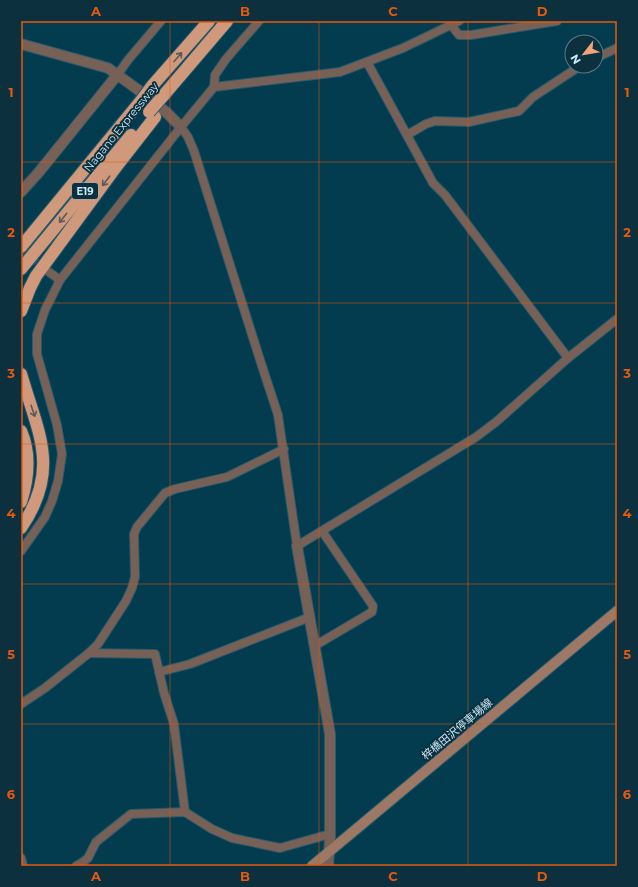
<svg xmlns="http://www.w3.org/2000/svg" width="638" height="887" viewBox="0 0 638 887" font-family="Montserrat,'Noto Sans JP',sans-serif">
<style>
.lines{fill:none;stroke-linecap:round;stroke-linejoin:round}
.minor-tunnel{stroke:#215568;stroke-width:8;stroke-dasharray:8 4;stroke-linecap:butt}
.minor-casing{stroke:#265a6d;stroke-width:10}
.tertiary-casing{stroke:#265a6d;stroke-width:12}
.secondary-casing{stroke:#265a6d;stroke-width:12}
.motorway-casing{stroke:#265a6d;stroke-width:14}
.minor{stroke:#776055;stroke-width:8}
.tertiary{stroke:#776055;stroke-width:10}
.secondary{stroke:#9c7865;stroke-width:10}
.motorway{stroke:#d1997c;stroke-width:12}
.motorway-bridge-casing{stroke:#265a6d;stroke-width:14;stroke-linecap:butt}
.motorway-bridge{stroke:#d1997c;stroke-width:12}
.oneway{stroke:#5b5a57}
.grid{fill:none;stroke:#e8590c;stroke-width:1;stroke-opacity:0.55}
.labels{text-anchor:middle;stroke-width:4;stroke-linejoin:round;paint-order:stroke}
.shield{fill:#0c303e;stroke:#90b1c0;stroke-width:1}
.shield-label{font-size:10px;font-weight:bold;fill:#c8e8f7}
.street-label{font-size:11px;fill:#c8e8f7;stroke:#0c303e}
.neatline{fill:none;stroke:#e8590c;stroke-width:1.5}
.grid-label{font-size:13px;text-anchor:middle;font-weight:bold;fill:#e8590c}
</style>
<rect width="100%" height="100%" fill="#033b4f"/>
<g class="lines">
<!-- minor-tunnel -->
<path class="minor-tunnel" d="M21,250L46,269"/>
<defs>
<g id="minor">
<path d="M451,25L459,35H471L557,21"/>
<path d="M596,58L617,48"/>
<path d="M367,62L433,183L445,195L568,358"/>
<path d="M118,74L128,60L161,21"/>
<path d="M214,87L340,72L403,48L459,21"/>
<path d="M181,127L188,137L194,151L261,363L278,415L297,546L476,437L496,422L568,358L617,319"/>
<path d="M407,135L426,124L435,121L469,122L519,111L533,97L580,66"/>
<path d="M49,272L60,280"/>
<path d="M21,551L45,517L52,501L58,481L62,454L57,425L37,354V334L45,310L60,280L181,127L214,87L215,75L226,59L259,21"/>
<path d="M316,645L372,612L373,606L322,531"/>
<path d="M89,653L155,654L164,693L174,724L185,812"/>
<path d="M159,672L190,664L310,617"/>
<path d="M21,704L45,688L89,653L98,644L126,601L132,588L135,577L134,534L137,527L165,493L175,489L227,477L284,449"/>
<path d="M21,858L23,866"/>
<path d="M76,866L83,862L88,858L96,842L131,814L185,812L212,829L232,838L280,848L330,834"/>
</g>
<g id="tertiary">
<path d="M21,44L108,68L137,89L166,112L181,127"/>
<path d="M21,192L39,172L118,74"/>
<path d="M297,546L330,734V839L328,866"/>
</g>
<path id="secondary" d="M312,866L617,611"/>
<g id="motorway">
<path d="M152,86L209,21"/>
<path d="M163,96L227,21"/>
<path d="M21,247L140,102"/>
<path d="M21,269L131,135"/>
<path d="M21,311L30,288L36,276L116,167L155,117"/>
<path d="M21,374C38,433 61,469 21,528"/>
<path d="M21,431C31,454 28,480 21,502"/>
</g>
</defs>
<!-- minor casing -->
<use href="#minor" class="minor-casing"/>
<!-- tertiary casing -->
<use href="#tertiary" class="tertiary-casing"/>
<!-- secondary casing -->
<use href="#secondary" class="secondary-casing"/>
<!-- motorway casing -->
<use href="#motorway" class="motorway-casing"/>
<!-- minor -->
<use href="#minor" class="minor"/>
<!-- tertiary -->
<use href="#tertiary" class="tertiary"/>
<!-- secondary -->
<use href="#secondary" class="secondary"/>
<!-- motorway -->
<use href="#motorway" class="motorway"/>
<defs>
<g id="motorway-bridge">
<path d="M140,102L152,86"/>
<path d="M149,112L163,96"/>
</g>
</defs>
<!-- motorway-bridge casing -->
<use href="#motorway-bridge" class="motorway-bridge-casing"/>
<!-- motorway-bridge -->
<use href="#motorway-bridge" class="motorway-bridge"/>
</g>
<!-- one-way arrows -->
<defs><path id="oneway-shaft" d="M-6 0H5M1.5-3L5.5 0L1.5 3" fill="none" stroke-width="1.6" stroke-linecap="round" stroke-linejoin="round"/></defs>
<g class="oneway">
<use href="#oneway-shaft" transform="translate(178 57) rotate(-49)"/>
<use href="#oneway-shaft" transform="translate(106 181) rotate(127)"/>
<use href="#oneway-shaft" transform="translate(63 218) rotate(129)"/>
<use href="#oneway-shaft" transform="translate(33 411) rotate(71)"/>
</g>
<!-- grid -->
<path class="grid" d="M170,21V866M319,21V866M468,21V866M21,162H617M21,303H617M21,444H617M21,584H617M21,724H617"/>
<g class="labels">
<!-- shield labels -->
<rect class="shield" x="72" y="183" width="26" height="16" rx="3"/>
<g class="shield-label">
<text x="85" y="195">E19</text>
</g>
<!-- street labels -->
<g class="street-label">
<text transform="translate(121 127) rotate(-51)" y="4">Nagano Expressway</text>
<text transform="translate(457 729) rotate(-40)" y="4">梓橋田沢停車場線</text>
</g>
</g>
<!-- border -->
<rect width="638" height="887" fill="none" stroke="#0c303e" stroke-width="44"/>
<!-- north arrow -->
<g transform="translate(584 54) rotate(239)"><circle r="19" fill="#0c303e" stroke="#577a88"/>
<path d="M0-3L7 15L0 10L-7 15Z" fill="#f0a279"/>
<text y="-6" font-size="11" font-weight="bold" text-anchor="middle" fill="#c8e8f7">N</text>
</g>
<rect x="22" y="22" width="594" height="843" class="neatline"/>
<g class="grid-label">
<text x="96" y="16">A</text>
<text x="245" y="16">B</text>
<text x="393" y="16">C</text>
<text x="542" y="16">D</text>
<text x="11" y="97">1</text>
<text x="627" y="97">1</text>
<text x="11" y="237">2</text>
<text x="627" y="237">2</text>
<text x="11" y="378">3</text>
<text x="627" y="378">3</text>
<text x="11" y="518">4</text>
<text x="627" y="518">4</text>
<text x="11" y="659">5</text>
<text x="627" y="659">5</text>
<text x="11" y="799">6</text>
<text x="627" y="799">6</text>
<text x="96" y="881">A</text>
<text x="245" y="881">B</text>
<text x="393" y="881">C</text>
<text x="542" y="881">D</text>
</g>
</svg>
